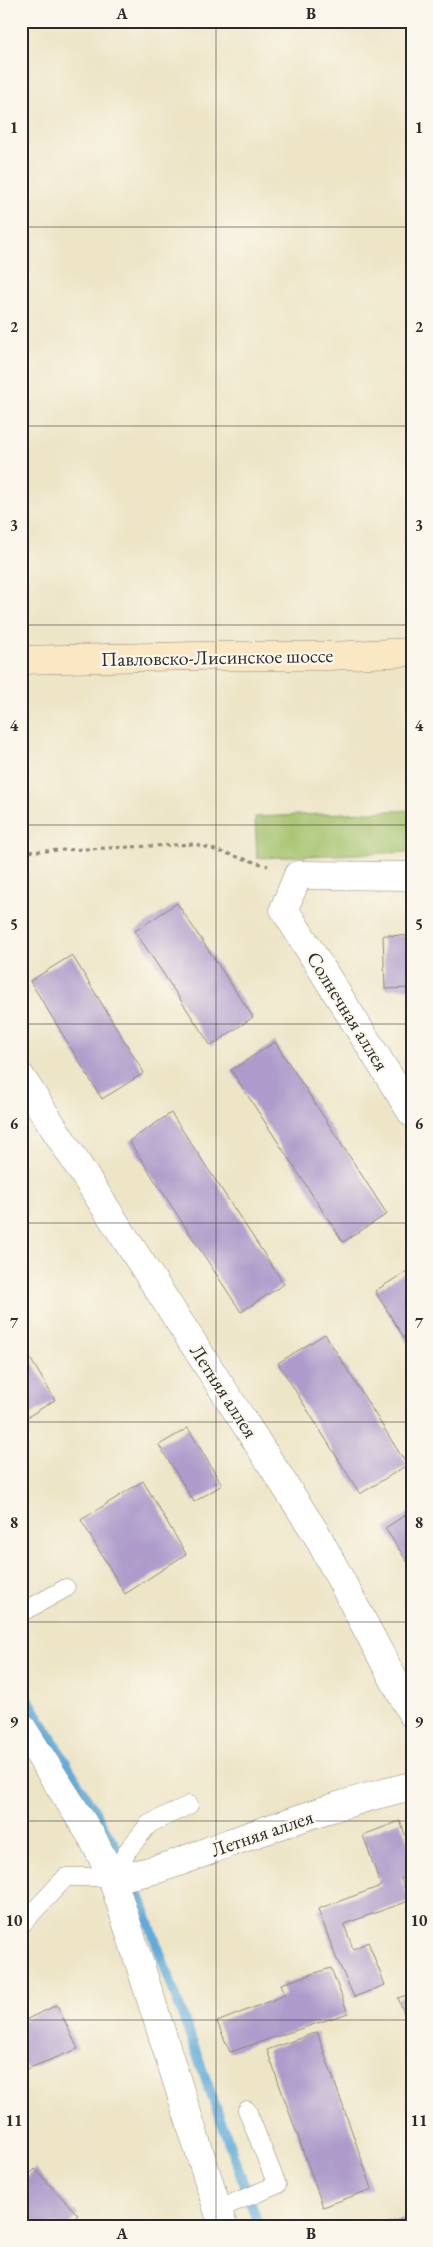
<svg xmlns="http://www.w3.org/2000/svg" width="433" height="2247" viewBox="0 0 433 2247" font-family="'EB Garamond',serif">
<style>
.green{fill:#a0c068;stroke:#66764a}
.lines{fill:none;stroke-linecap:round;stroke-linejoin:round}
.stream{stroke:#61abd9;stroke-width:10}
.building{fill:#ae9bcb}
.service-casing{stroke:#8c8879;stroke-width:19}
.minor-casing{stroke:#8c8879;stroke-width:29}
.secondary-casing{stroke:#8c8879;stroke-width:29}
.path{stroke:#8c8879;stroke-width:3;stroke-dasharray:4 4;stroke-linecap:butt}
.service{stroke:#fff;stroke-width:18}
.minor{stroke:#fff;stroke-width:28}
.secondary{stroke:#fae7c3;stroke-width:28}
.grid{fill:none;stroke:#2b2b2b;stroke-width:1;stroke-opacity:0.55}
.labels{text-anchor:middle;stroke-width:4.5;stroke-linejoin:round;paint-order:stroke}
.street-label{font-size:20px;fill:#2b2b2b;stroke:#fbf7ec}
.neatline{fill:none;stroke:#2b2b2b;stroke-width:2}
.grid-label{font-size:16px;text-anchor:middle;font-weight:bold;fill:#2b2b2b}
</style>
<rect width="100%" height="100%" fill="#fbf7ec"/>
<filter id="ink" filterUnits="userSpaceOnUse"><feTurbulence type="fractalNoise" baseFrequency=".02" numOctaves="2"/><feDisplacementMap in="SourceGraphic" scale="10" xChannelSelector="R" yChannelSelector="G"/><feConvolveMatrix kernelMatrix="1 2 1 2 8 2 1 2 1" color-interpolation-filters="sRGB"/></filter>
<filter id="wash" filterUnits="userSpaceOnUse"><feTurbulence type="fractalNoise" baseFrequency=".0096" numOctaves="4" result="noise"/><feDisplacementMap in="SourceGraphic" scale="20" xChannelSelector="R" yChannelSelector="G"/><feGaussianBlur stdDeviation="1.12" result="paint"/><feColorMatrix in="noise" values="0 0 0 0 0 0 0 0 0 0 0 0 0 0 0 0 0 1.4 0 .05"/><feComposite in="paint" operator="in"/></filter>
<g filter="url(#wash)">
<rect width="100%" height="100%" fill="#eee5c7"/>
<!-- green -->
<path class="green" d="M412,810V852L257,858L255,817Z"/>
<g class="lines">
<!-- stream -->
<g class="stream">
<path d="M21,1687L124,1861"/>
<path d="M132,1876L259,2226"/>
</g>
</g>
<g id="blocks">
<!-- building -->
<g class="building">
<path d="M177,903L253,1017L211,1046L135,931Z"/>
<path d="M383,935L412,936V988L385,989Z"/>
<path d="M72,955L144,1073L102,1099L30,981Z"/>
<path d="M275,1042L387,1214L343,1242L231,1070Z"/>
<path d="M171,1113L284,1284L241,1312L129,1141Z"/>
<path d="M412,1268V1351L375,1291Z"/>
<path d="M325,1334L407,1465L360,1494L278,1363Z"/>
<path d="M21,1343L55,1400L21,1421Z"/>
<path d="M188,1428L222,1485L194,1502L159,1445Z"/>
<path d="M143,1481L186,1554L125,1594L81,1520Z"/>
<path d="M412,1511V1569L385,1528Z"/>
<path d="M400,1821L412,1853V1875L401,1879L409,1901L344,1924L353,1949L368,1942L385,1985L354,1997L335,1955L318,1909L381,1886L363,1835Z"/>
<path d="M331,1968L348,2013L230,2052L217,2022L285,1995L281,1984Z"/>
<path d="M412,1993V2033L398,1998Z"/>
<path d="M57,2005L78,2049L27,2069L21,2059V2022Z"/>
<path d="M317,2032L372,2189L323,2207L267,2050Z"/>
<path d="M35,2169L78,2215L67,2226L21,2224V2183Z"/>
<path d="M412,2216V2226H381V2225Z"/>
</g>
</g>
</g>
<g filter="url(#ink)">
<use href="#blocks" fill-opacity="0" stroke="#8c8879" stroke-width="1"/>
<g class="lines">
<defs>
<g id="service">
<path d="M21,1613L66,1588"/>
<path d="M21,1925L66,1877H112L128,1850L149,1824L189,1805"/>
<path d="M218,2209L277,2185L247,2110"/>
</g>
<g id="minor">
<path d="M412,876L298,875L284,909L412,1113"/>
<path d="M21,1077L317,1535L412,1714"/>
<path d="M21,1726L92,1837L112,1877L223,2226"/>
<path d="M112,1877C153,1875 191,1857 229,1843C289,1822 350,1800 412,1786"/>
</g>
<path id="secondary" d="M21,660L195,656H330L412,652"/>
</defs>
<!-- service casing -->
<use href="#service" class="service-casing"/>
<!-- minor casing -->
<use href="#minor" class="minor-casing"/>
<!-- secondary casing -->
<use href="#secondary" class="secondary-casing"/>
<!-- path -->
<path class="path" d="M21,852L195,844L268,866"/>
<!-- service -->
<use href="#service" class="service"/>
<!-- minor -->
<use href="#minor" class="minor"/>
<!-- secondary -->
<use href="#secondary" class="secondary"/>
</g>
</g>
<!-- grid -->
<path class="grid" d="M216,21V2226M21,227H412M21,426H412M21,625H412M21,825H412M21,1024H412M21,1223H412M21,1422H412M21,1622H412M21,1821H412M21,2020H412"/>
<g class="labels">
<!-- street labels -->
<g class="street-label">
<text transform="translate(217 657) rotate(-1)" y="7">Павловско-Лисинское шоссе</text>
<text transform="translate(348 1011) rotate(58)" y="7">Солнечная аллея</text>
<text transform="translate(224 1391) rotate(57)" y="7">Летняя аллея</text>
<text transform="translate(262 1833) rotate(-19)" y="7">Летняя аллея</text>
</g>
</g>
<!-- margin -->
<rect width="433" height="2247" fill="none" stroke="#fbf7ec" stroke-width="55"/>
<rect x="28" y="28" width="378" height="2192" class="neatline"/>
<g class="grid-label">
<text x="122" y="19">A</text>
<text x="311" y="19">B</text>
<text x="14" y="133">1</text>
<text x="419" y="133">1</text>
<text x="14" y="332">2</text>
<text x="419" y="332">2</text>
<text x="14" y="531">3</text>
<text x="419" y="531">3</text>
<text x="14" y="731">4</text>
<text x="419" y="731">4</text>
<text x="14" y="930">5</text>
<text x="419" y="930">5</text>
<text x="14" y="1129">6</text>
<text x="419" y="1129">6</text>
<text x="14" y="1328">7</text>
<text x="419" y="1328">7</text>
<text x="14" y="1528">8</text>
<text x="419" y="1528">8</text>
<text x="14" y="1727">9</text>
<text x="419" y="1727">9</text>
<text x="14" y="1926">10</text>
<text x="419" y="1926">10</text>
<text x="14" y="2126">11</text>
<text x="419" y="2126">11</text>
<text x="122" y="2239">A</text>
<text x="311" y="2239">B</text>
</g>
</svg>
